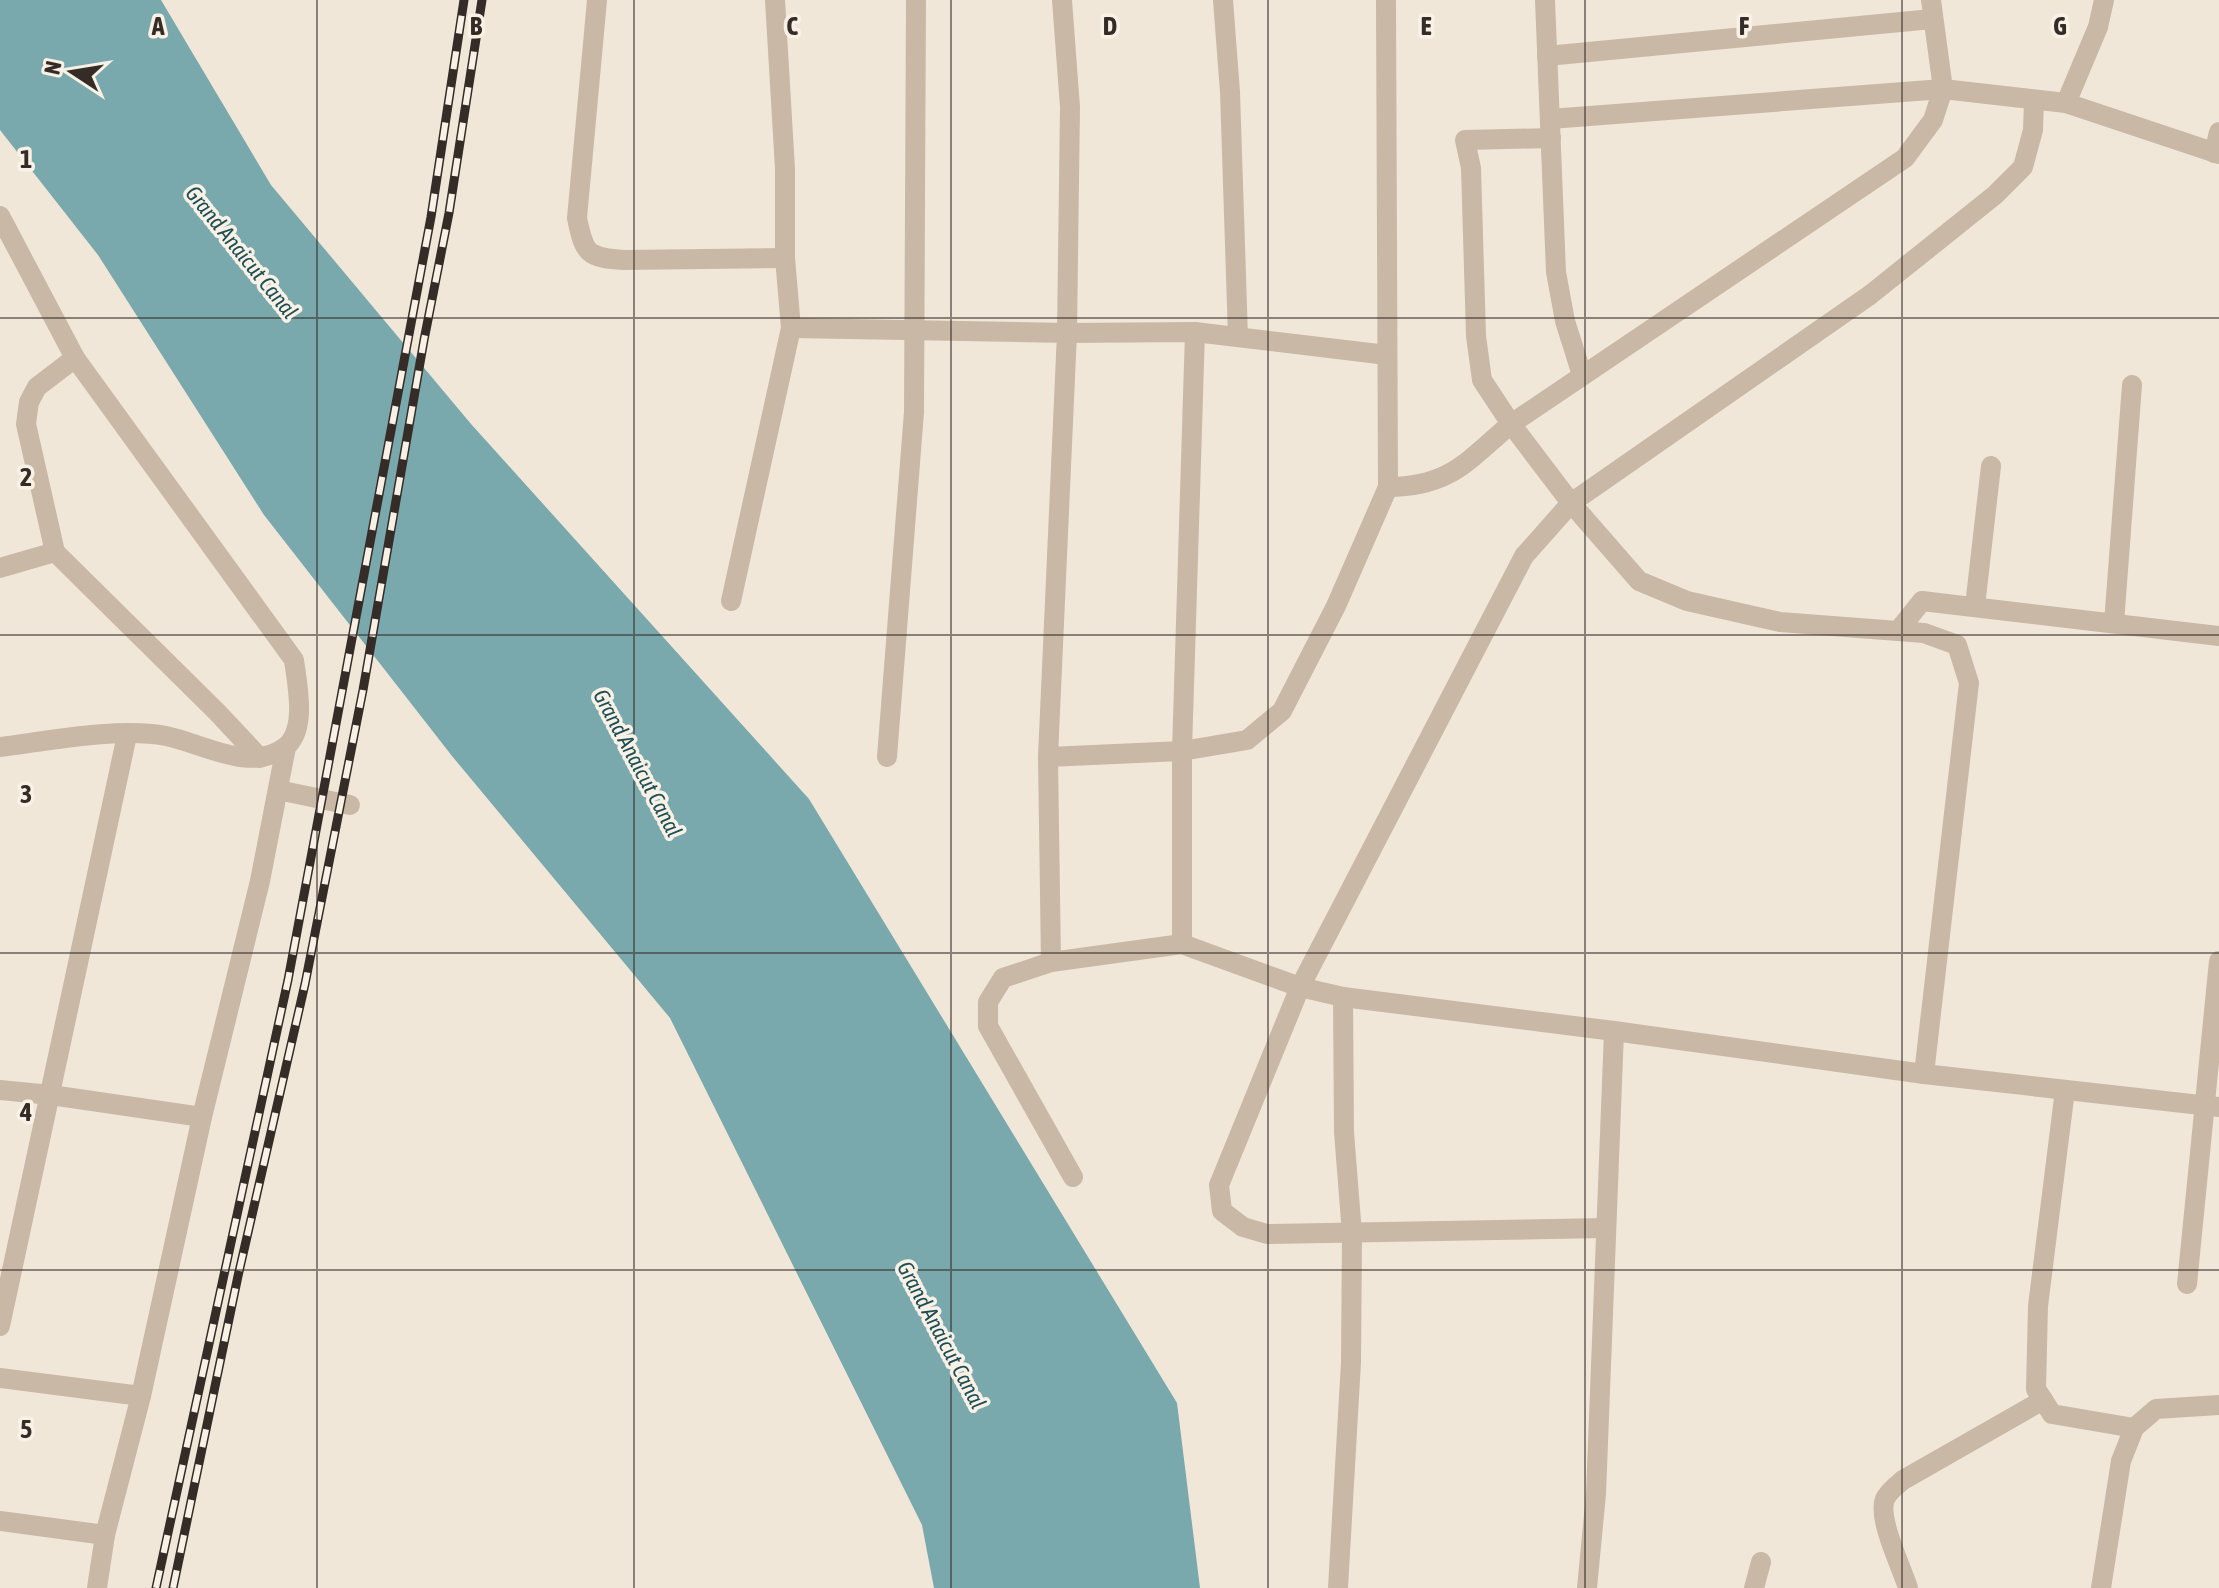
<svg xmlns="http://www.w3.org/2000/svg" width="2219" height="1588" viewBox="0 0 2219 1588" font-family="'Asap Condensed',sans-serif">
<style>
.water{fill:#79a8ad}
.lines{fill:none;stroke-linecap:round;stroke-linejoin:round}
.street{stroke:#c9b8a6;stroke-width:20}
.rail-casing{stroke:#352c27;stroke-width:9}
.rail{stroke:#f9f1e6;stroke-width:6;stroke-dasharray:18;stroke-linecap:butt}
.grid{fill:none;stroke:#352c27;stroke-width:2;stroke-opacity:0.55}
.labels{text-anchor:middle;stroke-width:7;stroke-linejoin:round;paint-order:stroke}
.water-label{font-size:22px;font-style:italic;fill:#1d4e55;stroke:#f9f1e6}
.grid-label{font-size:26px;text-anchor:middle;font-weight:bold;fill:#352c27;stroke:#f9f1e6;stroke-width:7;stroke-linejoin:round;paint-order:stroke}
</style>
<rect width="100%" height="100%" fill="#f1e7d9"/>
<!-- water -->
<path class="water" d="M0,0H161L271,185L471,424L809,799L1177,1403L1200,1588H934L922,1525L670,1018L452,756L264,515L98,255L0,130Z"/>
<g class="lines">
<!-- street -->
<g class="street">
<path d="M597,0L577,218C584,253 587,258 624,260L785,258"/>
<path d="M775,0L785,169V258L791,328L1067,333L1195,332L1387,355"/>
<path d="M1223,0L1230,92L1238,337"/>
<path d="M1545,0L1556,272L1565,321L1582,375"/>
<path d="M1547,56L1932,19"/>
<path d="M2066,103L2098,27L2104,0"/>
<path d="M1550,119L1943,89L2066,103L2219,154"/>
<path d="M1551,138L1465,140L1471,168L1476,336L1482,380L1511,424L1571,503L1639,581L1687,601L1780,622L1924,633L1957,645L1969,683L1924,1074"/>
<path d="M2214,153L2219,132"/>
<path d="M0,216L75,358L294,660C297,684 308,731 284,748C249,773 202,743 166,736C119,727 48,741 0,747"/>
<path d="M75,358L37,387L29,402L26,424L55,552L217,712L260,758"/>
<path d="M1388,487C1450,487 1467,461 1511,424L1905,158L1933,120L1943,89L1931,0"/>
<path d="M0,568L55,552"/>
<path d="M731,601L791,328"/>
<path d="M1975,606L1991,466"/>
<path d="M2114,623L2132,385"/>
<path d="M1898,631L1922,601L2219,636"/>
<path d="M887,757L914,412L916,0"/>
<path d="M1048,757L1182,751L1247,740L1282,711L1336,606L1388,487L1386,0"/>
<path d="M278,790L350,805"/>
<path d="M1182,944V751L1195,332"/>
<path d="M1051,962L1048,757L1067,333L1070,107L1062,0"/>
<path d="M0,1090L51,1095L202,1117"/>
<path d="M2065,1090L2038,1306L2036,1389L2052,1414L2134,1428"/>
<path d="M1073,1177L988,1026V1002L1003,978L1051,962L1182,944L1300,987L1343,997L1614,1031L1924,1074L2219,1107"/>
<path d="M1606,1228L1267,1234L1243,1227L1222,1211L1219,1185L1300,987L1524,556L1571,503L1870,295L1995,195L2023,167L2033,130L2034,100"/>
<path d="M2187,1284L2219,961"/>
<path d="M0,1326L127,735"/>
<path d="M0,1378L141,1396"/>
<path d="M0,1521L105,1535"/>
<path d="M97,1588L105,1535L141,1396L202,1117L260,881L286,747"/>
<path d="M1338,1588L1351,1362L1352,1234L1344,1132L1343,997"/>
<path d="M1587,1588L1596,1494L1614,1031"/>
<path d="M1754,1588L1761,1562"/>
<path d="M1908,1588C1902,1568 1877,1518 1885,1499C1888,1492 1897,1485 1903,1480L2043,1400"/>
<path d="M2101,1588L2121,1461L2134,1428L2156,1409L2219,1405"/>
</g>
<defs>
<g id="rail">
<path d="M156,1588L288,980L431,217L464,0"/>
<path d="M173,1588L238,1276L305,984L363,690L424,340L449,213L482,0"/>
</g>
</defs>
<!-- rail casing -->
<use href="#rail" class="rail-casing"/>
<!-- rail -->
<use href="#rail" class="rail"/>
</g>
<!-- grid -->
<path class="grid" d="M317,0V1588M634,0V1588M951,0V1588M1268,0V1588M1585,0V1588M1902,0V1588M0,318H2219M0,635H2219M0,953H2219M0,1270H2219"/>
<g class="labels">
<!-- water labels -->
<g class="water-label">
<text transform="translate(242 252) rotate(51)" y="8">Grand Anaicut Canal</text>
<text transform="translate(638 763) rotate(62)" y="8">Grand Anaicut Canal</text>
<text transform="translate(942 1335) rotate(62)" y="8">Grand Anaicut Canal</text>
</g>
</g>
<g class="grid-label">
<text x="158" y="35">A</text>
<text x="476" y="35">B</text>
<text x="792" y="35">C</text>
<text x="1110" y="35">D</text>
<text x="1426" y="35">E</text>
<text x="1744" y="35">F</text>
<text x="2060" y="35">G</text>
<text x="26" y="168">1</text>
<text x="26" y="486">2</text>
<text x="26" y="803">3</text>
<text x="26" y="1121">4</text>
<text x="26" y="1438">5</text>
</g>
<!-- north arrow -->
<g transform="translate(72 72) rotate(282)" stroke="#f9f1e6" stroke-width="6" paint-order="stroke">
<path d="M0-6L14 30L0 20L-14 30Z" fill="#352c27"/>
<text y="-12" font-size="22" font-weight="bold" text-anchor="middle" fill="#352c27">N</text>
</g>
</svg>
